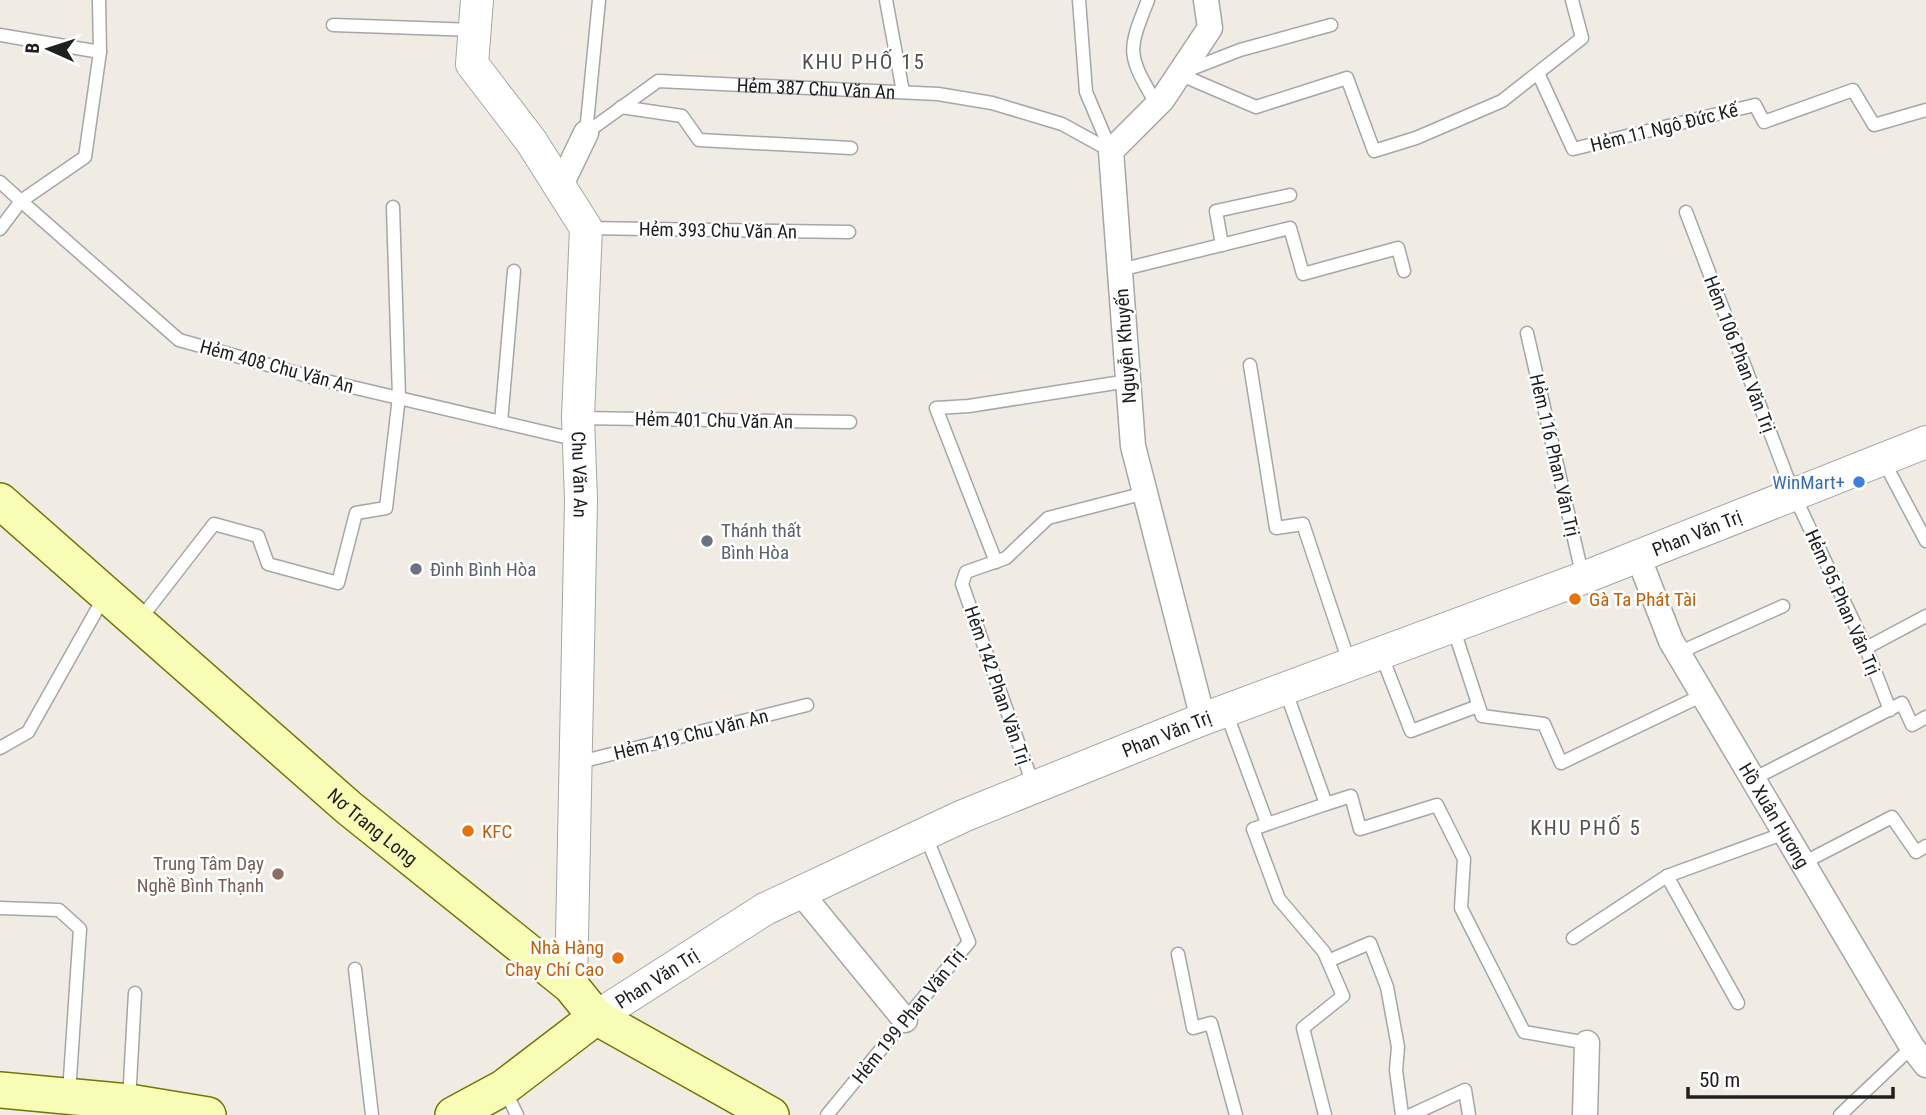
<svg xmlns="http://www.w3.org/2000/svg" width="1926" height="1115" viewBox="0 0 1926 1115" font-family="'Roboto Condensed',sans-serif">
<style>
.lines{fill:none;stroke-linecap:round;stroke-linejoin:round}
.service-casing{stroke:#a6a6a6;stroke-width:15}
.minor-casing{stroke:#a6a6a6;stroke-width:27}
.tertiary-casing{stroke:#a6a6a6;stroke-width:34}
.secondary-casing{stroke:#6a7b00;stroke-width:38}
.service{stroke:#fff;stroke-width:12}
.minor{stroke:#fff;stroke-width:24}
.tertiary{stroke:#fff;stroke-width:32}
.secondary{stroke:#f7fdb5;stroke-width:35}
.shop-dot{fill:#3f7fe0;stroke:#fff;stroke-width:2.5}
.worship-dot{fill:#6b7280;stroke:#fff;stroke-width:2.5}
.food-dot{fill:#e8710a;stroke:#fff;stroke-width:2.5}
.education-dot{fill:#8d6e63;stroke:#fff;stroke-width:2.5}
.labels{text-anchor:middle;stroke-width:5;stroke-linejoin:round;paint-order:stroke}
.street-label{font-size:19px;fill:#1f1f1f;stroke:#fff}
.shop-label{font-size:19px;fill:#366cbe;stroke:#fff;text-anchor:end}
.worship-label{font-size:19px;fill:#5b616d;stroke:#fff;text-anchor:start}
.food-label{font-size:19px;fill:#c56008;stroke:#fff;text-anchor:start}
.education-label{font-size:19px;fill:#785e54;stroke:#fff;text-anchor:end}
.neighbourhood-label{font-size:21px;letter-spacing:2px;fill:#525252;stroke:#fff}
</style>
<rect width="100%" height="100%" fill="#f0ece4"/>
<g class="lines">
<defs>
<g id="service">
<path d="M99,0L100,52L85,157L21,201L179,340L322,380L578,440"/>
<path d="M886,0L903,92"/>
<path d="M1079,0L1086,92L1111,151"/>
<path d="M1148,0C1127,53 1127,54 1157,105"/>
<path d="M333,25L475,30"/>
<path d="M0,35L100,52"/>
<path d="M1186,71L1240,50L1331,25"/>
<path d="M1538,73L1573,149L1755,105L1764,122L1853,90L1874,125L1926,110"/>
<path d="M1179,74L1256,107L1347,78L1374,151L1416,138L1502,101L1582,38L1572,0"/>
<path d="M621,107L682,116L699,140L851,148"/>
<path id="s1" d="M586,133L658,81L938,94L992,103L1062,124L1111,151"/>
<path d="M586,133L599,0"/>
<path d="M0,182L21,201L0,229"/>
<path d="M1686,212L1794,495L1866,648L1890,710"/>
<path d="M586,228L849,232"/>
<path d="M1222,245L1216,211L1290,195"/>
<path d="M1120,270L1290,228L1303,274L1398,248L1404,271"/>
<path d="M1527,333L1583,578"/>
<path d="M1250,365L1276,528L1303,524L1350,665"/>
<path d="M578,418L850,422"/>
<path d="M501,422L514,271"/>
<path d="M1883,460L1926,541"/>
<path d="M996,562L936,408L969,406L1128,381"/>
<path d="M138,622L214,524L258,536L268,564L338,583L356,513L386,508L399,397L393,207"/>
<path d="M1453,627L1482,716L1544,724L1561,763L1703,695"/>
<path d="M1866,648L1926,616"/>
<path d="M1678,653L1783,606"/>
<path d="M1381,654L1411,731L1478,706"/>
<path d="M1285,689L1326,804L1351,796L1360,829L1437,805L1464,859L1461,908L1524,1032L1587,1043"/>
<path d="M1226,712L1267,823"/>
<path d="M0,748L28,732L104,597"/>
<path d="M576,763L807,705"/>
<path d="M1753,779L1902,703L1912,725L1926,717"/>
<path d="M1034,787L962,584L966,572L1006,558L1048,518L1145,493"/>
<path d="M1803,863L1892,817L1916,852L1926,846"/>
<path d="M1667,876L1738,1003"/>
<path d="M0,908L59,910L80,929L69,1093"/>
<path d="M1573,938L1667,876L1785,833"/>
<path d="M1178,954L1193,1028L1211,1023L1236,1115"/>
<path d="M1328,961L1370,943L1387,987L1398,1047L1396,1070L1402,1115"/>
<path d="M355,969L372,1115"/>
<path d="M504,1088L517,1115"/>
<path d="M129,1101L135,993"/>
<path d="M827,1115L969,942L925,834"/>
<path d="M1325,1115L1303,1028L1343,996L1324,952L1279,899L1253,829L1326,804"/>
<path d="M1411,1115L1465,1090L1469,1115"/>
<path d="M1840,1115L1912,1047"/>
</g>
<g id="minor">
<path d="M560,187L586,133"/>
<path id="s2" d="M1638,556L1671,641L1912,1047L1926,1065"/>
<path d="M1203,719L1133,446L1111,151L1162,100L1210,28L1206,0"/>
<path d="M800,892L905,1020"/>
<path d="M1585,1115L1587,1043"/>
</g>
<g id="tertiary">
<path id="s3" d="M477,0L472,64L531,141L586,228L578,417L581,500L571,986"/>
<path id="s4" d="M596,1017L765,909L963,816L1203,719L1583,578L1926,442"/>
</g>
<g id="secondary">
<path id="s5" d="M0,501L349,808L571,986L596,1017L771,1115"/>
<path d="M0,1090L129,1102L208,1115"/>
<path d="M453,1115L503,1088L596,1017"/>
</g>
</defs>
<!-- service casing -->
<use href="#service" class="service-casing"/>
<!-- minor casing -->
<use href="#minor" class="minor-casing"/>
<!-- tertiary casing -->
<use href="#tertiary" class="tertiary-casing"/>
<!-- secondary casing -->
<use href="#secondary" class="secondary-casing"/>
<!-- service -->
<use href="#service" class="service"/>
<!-- minor -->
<use href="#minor" class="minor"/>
<!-- tertiary -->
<use href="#tertiary" class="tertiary"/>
<!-- secondary -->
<use href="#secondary" class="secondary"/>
</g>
<!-- markers -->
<circle class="shop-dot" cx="1859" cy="482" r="7"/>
<g class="worship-dot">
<circle cx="707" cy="541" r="7"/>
<circle cx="416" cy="569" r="7"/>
</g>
<g class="food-dot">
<circle cx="1575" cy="599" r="7"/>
<circle cx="468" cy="831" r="7"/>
<circle cx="618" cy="958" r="7"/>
</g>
<circle class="education-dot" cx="278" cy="874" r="7"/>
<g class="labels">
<!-- street labels -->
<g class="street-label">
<text dy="7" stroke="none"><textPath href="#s1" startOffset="247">Hẻm 387 Chu Văn An</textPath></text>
<text transform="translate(1664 127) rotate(-14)" y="7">Hẻm 11 Ngô Đức Kế</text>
<text transform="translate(718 230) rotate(1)" y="7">Hẻm 393 Chu Văn An</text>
<text transform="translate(1125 346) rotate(-94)" y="7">Nguyễn Khuyến</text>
<text transform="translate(1740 354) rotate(69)" y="7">Hẻm 106 Phan Văn Trị</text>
<text transform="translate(277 366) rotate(15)" y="7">Hẻm 408 Chu Văn An</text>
<text transform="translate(714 420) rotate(1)" y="7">Hẻm 401 Chu Văn An</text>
<text transform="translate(1555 455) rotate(77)" y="7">Hẻm 116 Phan Văn Trị</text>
<text dy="7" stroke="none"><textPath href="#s3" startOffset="511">Chu Văn An</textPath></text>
<text dy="7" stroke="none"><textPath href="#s4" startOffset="1206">Phan Văn Trị</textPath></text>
<text transform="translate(1843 602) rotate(66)" y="7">Hẻm 95 Phan Văn Trị</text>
<text transform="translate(998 685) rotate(71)" y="7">Hẻm 142 Phan Văn Trị</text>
<text transform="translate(691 734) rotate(-14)" y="7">Hẻm 419 Chu Văn An</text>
<text dy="7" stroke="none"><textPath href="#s4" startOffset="639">Phan Văn Trị</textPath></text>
<text dy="7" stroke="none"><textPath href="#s2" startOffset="294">Hồ Xuân Hương</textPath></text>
<text dy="7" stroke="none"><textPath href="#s5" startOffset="495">Nơ Trang Long</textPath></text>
<text dy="7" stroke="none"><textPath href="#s4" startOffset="72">Phan Văn Trị</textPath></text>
<text transform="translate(908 1016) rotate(-51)" y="7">Hẻm 199 Phan Văn Trị</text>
</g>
<!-- shop labels -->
<g class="shop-label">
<text x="1845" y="489">WinMart+</text>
</g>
<!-- worship labels -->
<g class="worship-label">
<text x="721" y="537">Thánh thất<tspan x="721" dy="22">Bình Hòa</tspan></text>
<text x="430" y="576">Đình Bình Hòa</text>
</g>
<!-- food labels -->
<g class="food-label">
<text x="1589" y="606">Gà Ta Phát Tài</text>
<text x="482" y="838">KFC</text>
<text x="604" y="954" text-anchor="end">Nhà Hàng<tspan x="604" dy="22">Chay Chí Cao</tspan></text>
</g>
<!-- education labels -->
<g class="education-label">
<text x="264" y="870">Trung Tâm Dạy<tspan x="264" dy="22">Nghề Bình Thạnh</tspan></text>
</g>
<!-- neighbourhood labels -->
<g class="neighbourhood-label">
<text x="864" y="69">KHU PHỐ 15</text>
<text x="1586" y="835">KHU PHỐ 5</text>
</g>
</g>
<!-- north arrow -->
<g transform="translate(49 49) rotate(273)" stroke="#ffffff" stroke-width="5" paint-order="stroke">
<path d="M0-5L12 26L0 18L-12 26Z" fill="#1f1f1f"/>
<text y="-10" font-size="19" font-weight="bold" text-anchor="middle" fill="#1f1f1f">B</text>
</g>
<!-- scale -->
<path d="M1688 1087v10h205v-10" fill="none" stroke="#1f1f1f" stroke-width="3.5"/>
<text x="1699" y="1087" font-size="21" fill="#1f1f1f" stroke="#ffffff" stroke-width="5" paint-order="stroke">50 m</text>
</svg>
